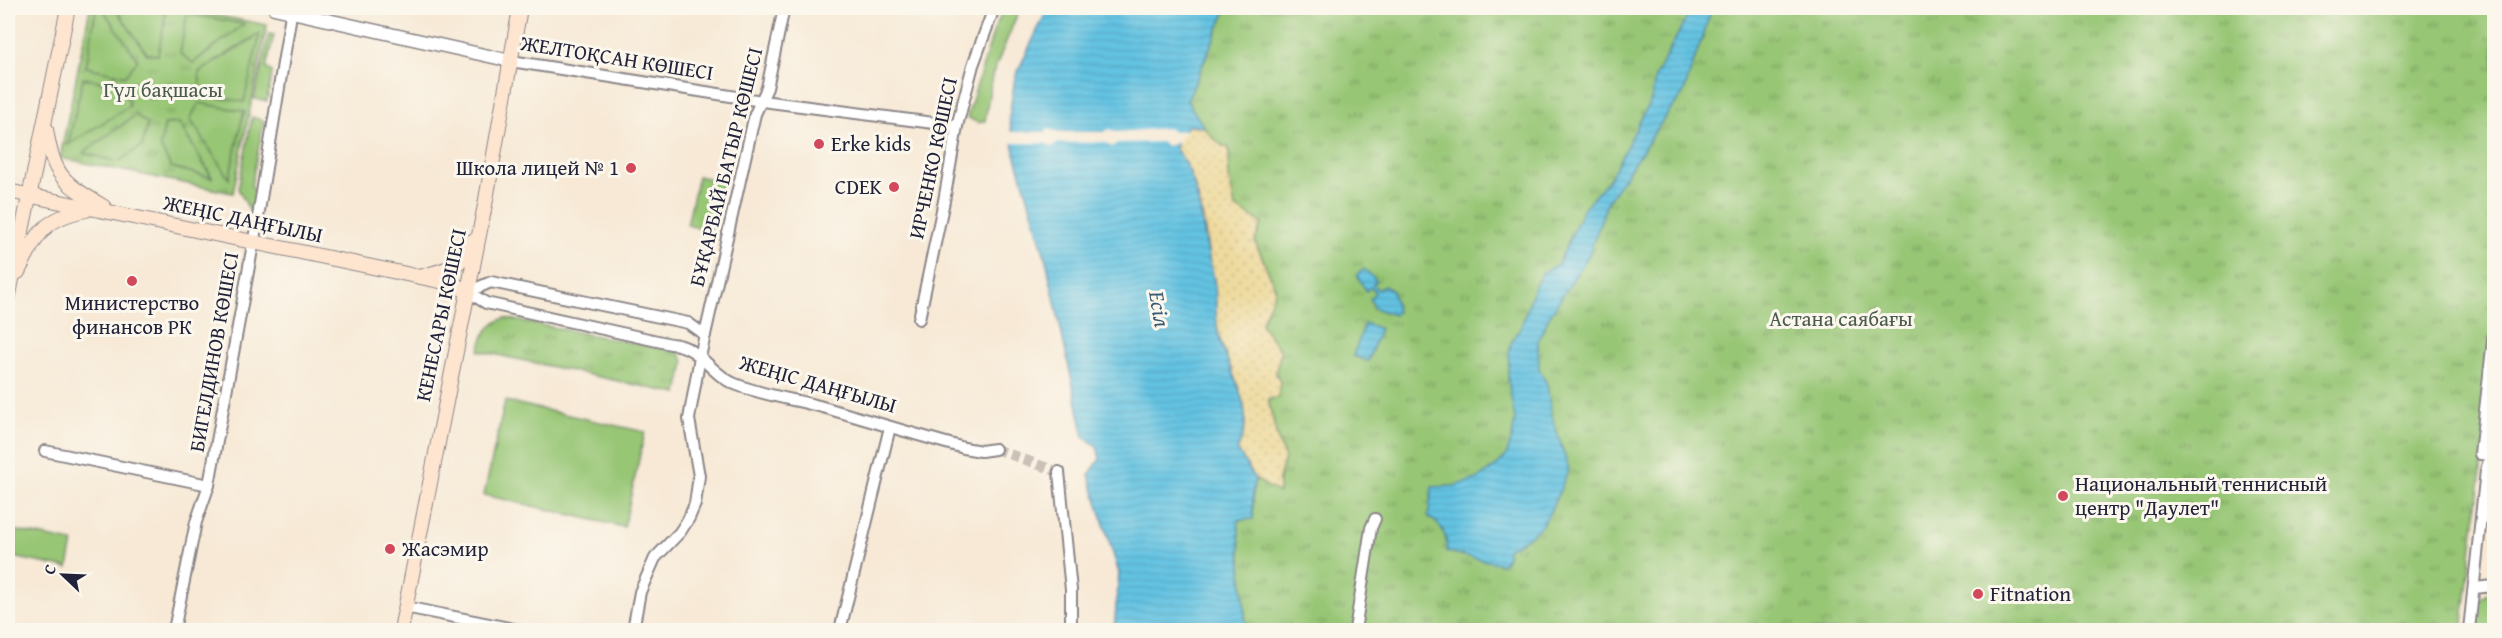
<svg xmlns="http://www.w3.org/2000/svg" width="2502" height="638" viewBox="0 0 2502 638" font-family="'Gentium Book Plus',serif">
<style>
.grass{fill:#97c675;stroke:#5c7458;stroke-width:1.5}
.sand{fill:url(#sand-dots);stroke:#887e6c;stroke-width:1.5}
.park{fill:url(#park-tufts);stroke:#5c7458;stroke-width:1.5;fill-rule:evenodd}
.water{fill:url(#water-rules);stroke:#42728e;stroke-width:1.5}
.pier{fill:#f7e9d6}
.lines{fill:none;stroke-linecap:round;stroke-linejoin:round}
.minor-tunnel{stroke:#ccc1b7;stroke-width:10;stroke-dasharray:10 5;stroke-linecap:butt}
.minor-casing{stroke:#8c8688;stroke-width:14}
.tertiary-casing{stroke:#8c8688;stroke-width:15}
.secondary-casing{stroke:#8c8688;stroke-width:16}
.minor{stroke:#fff;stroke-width:10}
.tertiary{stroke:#fff;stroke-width:12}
.secondary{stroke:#fde5d0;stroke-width:14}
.poi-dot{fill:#d1495b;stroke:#fbf7ec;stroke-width:2}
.labels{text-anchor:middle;stroke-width:6;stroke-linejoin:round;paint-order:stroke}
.street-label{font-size:21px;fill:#22223b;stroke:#fbf7ec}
.park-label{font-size:21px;fill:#4b5b4f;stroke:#fbf7ec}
.poi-label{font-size:21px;fill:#22223b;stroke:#fbf7ec;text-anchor:start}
.water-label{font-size:22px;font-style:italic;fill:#395a75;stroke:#fbf7ec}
</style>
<defs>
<pattern id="sand-dots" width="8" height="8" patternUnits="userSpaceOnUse" patternTransform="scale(1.5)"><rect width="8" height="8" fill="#eeda9e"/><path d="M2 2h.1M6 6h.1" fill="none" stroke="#ccbb89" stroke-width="1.8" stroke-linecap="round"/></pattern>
<pattern id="park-tufts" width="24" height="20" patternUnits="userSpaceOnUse" patternTransform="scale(1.5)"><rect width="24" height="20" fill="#97c675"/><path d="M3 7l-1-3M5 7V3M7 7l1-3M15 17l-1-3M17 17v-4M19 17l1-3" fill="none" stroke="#7ba061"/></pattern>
<pattern id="water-rules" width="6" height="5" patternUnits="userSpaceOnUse" patternTransform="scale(1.5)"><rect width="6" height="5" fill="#63c3e2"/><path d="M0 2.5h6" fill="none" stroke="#56a7c3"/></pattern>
</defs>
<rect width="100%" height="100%" fill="#fbf7ec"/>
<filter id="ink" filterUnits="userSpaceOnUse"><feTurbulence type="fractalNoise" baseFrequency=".0167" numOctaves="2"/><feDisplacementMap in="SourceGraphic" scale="12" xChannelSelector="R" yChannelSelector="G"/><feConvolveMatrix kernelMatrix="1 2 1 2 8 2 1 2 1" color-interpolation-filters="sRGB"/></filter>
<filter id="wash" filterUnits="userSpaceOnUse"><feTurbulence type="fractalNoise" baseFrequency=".008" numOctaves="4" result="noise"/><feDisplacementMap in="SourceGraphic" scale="24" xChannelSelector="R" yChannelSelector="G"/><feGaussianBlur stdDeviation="1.35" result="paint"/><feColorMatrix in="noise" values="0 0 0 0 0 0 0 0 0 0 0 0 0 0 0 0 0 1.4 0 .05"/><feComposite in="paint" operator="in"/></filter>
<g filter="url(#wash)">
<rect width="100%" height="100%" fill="#f7e9d6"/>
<!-- grass -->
<g class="grass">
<path d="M96,8H102L139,60L125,76L86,67Z"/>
<path d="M115,8H142L166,12L158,55L147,54Z"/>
<path d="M1004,8H1020L992,76L985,121L978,123L967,117L994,30Z"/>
<path d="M187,13L244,24L193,63L180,53Z"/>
<path d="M261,33L244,103L201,94L199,72Z"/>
<path d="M269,34L274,35L266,68L272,72L267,101L254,99Z"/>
<path d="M83,78L124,86L130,106L68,146Z"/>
<path d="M199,103L244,111L229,179L190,119Z"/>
<path d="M136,115L148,124L142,146L118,162L82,153Z"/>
<path d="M252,117L264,121L251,186L256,192L252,215L238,189Z"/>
<path d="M179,123L212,178L171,167L160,146L165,124Z"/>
<path d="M698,176L723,182L711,231L687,225Z"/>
<path d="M505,401L645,432L624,527L484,495Z"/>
<path d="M8,529L73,542L68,568L8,556Z"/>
<path d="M2487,594H2494V630H2475L2480,600Z"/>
</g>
<!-- sand -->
<path class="sand" d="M1188,126L1204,127L1222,146L1229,148V178L1262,223L1255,241L1276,290L1261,324L1281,351L1276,372L1280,382L1278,398L1269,399V403L1278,440L1285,458L1279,479V494L1255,479L1237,449C1261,410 1226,370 1218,332C1207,276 1212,193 1174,148L1178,135Z"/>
<!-- park -->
<g class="park">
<path d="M90,8H96L86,67L125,76L138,60L102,8H115L147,54L158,55L166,13L142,8H179L267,25L233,193L60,158ZM187,14L243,24V25L193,63L180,53ZM260,33L244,102L201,94L199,72ZM83,78L124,86L130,106L68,145ZM199,103L244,111L229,179L190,119ZM136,115L148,124L142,146L118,162L83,153ZM179,123L212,177V178L171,167L160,146L165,124Z"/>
<path d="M1227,8H2494V362L2462,630H1246L1238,520L1253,518V489L1255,479L1279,493V479L1285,458L1278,440L1269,403L1268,399L1278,398L1280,382L1276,372L1281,351L1261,324L1276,289L1255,241L1262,223L1235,207L1229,178V148C1211,143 1197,117 1187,101Z"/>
<path d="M505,318L679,352L684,362L678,394L479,351C483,333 488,325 505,318Z"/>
</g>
<!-- water -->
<g class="water">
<path d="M1048,8H1227L1187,101L1204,127L1188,126L1178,135L1175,148C1197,175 1199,208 1206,242C1208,257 1213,271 1215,286C1217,301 1215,317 1218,332C1226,370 1261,410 1237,449L1255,479L1253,489V519L1238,520L1246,630H1114L1119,573L1089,475L1100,459L1097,446L1084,437L1046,260L1015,153L1009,117L1015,77Z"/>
<path d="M1692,8H1712L1683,94L1665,117L1607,203L1589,255L1550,315L1538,341L1539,369L1547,384L1551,414L1569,469C1551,509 1550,530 1507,549V559L1501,564L1447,552C1447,535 1443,525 1428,517L1432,487L1454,486L1477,479L1495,467L1506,456L1512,438L1515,419L1508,380L1509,354L1511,343L1521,327L1534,288L1542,273L1558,264L1584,208L1610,178L1652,98L1655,77Z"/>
<path d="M1364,269L1377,281L1373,284L1378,290L1384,286L1392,290L1397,311L1394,315L1374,308L1370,298L1375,293L1371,287L1366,291L1357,275Z"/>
<path d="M1365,323L1380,329L1368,361L1353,356Z"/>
</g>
<!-- pier -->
<path class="pier" d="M1168,128L1174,131L1188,130L1181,136L1179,142L1167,146L1161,142L1117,143L1112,147L1104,142L1058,143L1052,147L1045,143H1011L1009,132H1045L1049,129L1058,132H1103L1110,129L1116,132Z"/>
</g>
<g filter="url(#ink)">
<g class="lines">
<!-- minor-tunnel -->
<path class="minor-tunnel" d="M995,449L1059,472"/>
<defs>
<g id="minor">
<path d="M511,61L762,101L957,126"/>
<path d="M468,292L486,303L671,344C699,345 711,375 735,384C762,395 792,399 819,406C868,420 916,435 964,448L981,451L995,449"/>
<path d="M468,292L491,282L688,323L705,335"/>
<path d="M919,319L944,201L957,126L973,65L994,8"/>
<path d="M45,451L209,485"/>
<path d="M1059,472L1071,590V630"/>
<path d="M2474,588L2494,586"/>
<path d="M405,607L519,630"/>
<path d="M174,630L196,522L209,485L258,217L292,8"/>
<path d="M633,630L640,592L655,558L680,532L689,518L695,504L699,476L689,419L700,357L755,114L767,88L784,8"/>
<path d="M840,630L890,427"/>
<path d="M1355,630L1371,528L1375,519"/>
<path d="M2469,630L2486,470L2491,455L2480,454L2494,331"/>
</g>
<path id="tertiary" d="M274,8L511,61"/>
<g id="secondary">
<path d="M46,129C53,177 64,183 104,207"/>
<path d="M8,191L454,284L468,292"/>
<path d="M18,272C37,235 43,218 86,210"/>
<path d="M420,277C445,269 464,269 472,241"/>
<path d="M8,299L68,8"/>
<path d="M401,630L485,205L520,8"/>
</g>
</defs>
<!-- minor casing -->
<use href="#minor" class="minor-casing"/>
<!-- tertiary casing -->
<use href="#tertiary" class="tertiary-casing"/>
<!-- secondary casing -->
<use href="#secondary" class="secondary-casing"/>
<!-- minor -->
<use href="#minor" class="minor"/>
<!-- tertiary -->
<use href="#tertiary" class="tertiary"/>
<!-- secondary -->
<use href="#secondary" class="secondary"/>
</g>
</g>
<!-- markers -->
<g class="poi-dot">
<circle cx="819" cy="144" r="6"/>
<circle cx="631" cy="168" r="6"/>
<circle cx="894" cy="187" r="6"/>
<circle cx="132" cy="281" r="6"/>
<circle cx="2063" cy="496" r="6"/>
<circle cx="390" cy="549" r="6"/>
<circle cx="1978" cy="594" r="6"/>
</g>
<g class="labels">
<!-- street labels -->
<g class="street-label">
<text transform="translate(617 58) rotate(9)" y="7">ЖЕЛТОҚСАН КӨШЕСІ</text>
<text transform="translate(933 158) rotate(-78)" y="7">ИРЧЕНКО КӨШЕСІ</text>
<text transform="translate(726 167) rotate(-76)" y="7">БҰҚАРБАЙ БАТЫР КӨШЕСІ</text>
<text transform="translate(243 219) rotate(12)" y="7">ЖЕҢІС ДАҢҒЫЛЫ</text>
<text transform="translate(441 315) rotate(-78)" y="7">КЕНЕСАРЫ КӨШЕСІ</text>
<text transform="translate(214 352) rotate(-80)" y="7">БИГЕЛДИНОВ КӨШЕСІ</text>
<text transform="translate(818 384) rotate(16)" y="7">ЖЕҢІС ДАҢҒЫЛЫ</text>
</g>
<!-- park labels -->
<g class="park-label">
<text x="163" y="97">Гүл бақшасы</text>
<text x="1841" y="326">Астана саябағы</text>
</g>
<!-- poi labels -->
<g class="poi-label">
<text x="831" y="151">Erke kids</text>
<text x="619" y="175" text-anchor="end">Школа лицей № 1</text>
<text x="882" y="194" text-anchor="end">CDEK</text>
<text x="132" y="310" text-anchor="middle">Министерство<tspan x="132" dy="24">финансов РК</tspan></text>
<text x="2075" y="491">Национальный теннисный<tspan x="2075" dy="24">центр "Даулет"</tspan></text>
<text x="402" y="556">Жасэмир</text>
<text x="1990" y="601">Fitnation</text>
</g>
<!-- water labels -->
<g class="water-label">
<text transform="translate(1160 309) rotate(80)" y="8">Есіл</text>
</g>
</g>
<!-- margin -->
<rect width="2502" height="638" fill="none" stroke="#fbf7ec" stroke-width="30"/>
<!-- north arrow -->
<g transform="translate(63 575) rotate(293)" stroke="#fbf7ec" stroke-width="4.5" paint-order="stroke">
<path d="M0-4.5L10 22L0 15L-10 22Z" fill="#22223b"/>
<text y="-9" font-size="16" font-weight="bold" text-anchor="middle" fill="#22223b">С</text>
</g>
</svg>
